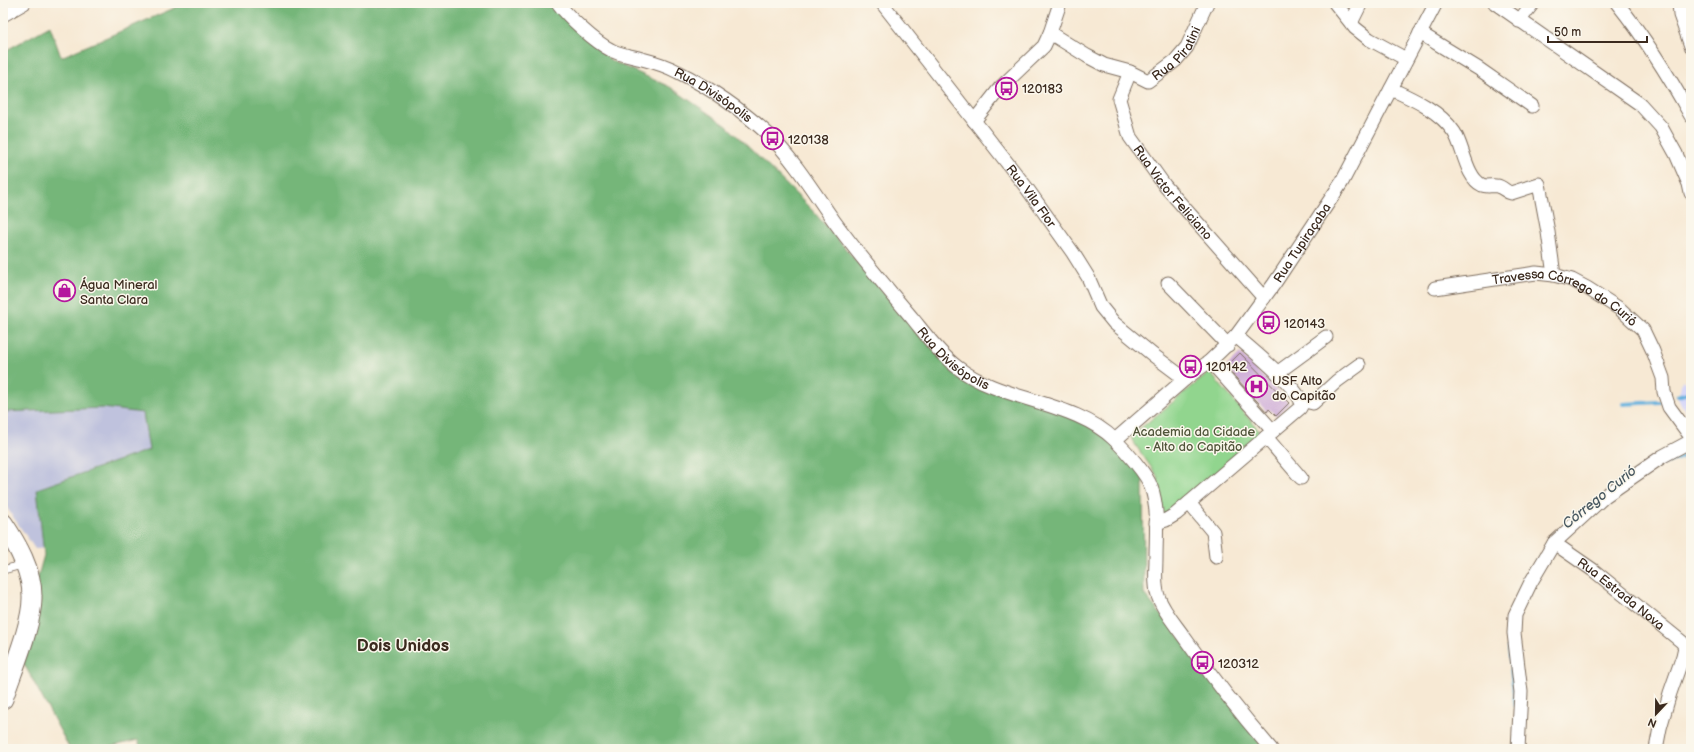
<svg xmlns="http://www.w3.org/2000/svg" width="1694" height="752" viewBox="0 0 1694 752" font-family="'Balsamiq Sans',sans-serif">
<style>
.built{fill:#d7d7f8}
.industrial{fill:#bfc2dd}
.green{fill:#91d58e;stroke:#668056}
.forest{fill:#74b679;stroke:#58704c}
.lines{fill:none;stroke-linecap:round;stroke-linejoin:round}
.stream{stroke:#63b1dd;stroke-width:4}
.building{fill:#c7a1d4}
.lane-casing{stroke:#7d6d5e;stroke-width:9}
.street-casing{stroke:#7d6d5e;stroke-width:15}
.secondary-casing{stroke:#7d6d5e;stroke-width:21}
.lane{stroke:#fff;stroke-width:7}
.street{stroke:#fff;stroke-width:13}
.secondary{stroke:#fff;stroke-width:19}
.labels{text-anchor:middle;stroke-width:3;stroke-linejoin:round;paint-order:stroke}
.street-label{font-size:13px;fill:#3b2a1e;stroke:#fbf7ec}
.poi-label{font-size:13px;fill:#3b2a1e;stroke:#fbf7ec;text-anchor:start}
.park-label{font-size:13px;fill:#50553a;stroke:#fbf7ec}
.water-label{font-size:14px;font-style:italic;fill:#495961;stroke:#fbf7ec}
.district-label{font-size:17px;font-weight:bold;fill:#3b2a1e;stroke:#fbf7ec}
</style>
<rect width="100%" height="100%" fill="#fbf7ec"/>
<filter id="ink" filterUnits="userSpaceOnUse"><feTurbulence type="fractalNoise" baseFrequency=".025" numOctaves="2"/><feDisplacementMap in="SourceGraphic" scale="8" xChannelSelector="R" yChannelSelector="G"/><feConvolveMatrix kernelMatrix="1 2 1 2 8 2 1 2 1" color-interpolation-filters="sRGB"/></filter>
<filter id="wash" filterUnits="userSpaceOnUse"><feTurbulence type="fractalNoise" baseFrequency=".012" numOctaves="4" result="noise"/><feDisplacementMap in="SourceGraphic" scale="16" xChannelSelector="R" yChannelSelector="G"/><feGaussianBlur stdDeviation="0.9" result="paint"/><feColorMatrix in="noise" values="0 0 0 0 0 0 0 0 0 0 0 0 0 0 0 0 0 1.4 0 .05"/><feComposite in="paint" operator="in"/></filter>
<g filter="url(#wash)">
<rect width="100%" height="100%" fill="#f7e9d4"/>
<!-- built -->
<path class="built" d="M1682,380L1691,386V420L1678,399Z"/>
<!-- industrial -->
<path class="industrial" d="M3,168L268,537L35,549L3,502Z"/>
<!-- green -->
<path class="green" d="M1209,373L1211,374L1262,434L1184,502L1163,515L1159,513L1158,477L1132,440V435Z"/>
<!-- forest -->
<path class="forest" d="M186,3H547L612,61L670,87L727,126L812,210L958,378L1048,402L1102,425L1143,476L1144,594L1230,698L1268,749H141L138,740L102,749H70L17,651L44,555L37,489L149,450L143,413L103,408L3,412V52L50,26L61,57Z"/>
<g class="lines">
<!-- stream -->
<g class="stream">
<path d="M1677,396L1691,392"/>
<path d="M1624,404L1660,402"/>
<path d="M1662,464L1691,454"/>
<path d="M1509,646L1515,705"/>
</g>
</g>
<g id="blocks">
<!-- building -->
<path class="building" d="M1240,353L1289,403L1276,416L1269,409L1267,412L1226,367Z"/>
</g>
</g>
<g filter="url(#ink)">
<use href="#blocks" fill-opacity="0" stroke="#7d6d5e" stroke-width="1"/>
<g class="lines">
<defs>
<path id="lane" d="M3,570L25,564"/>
<g id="street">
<path id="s1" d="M558,3C568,17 595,42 611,50C620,55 632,56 642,59C654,62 667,66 678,72C709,87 743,111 768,134C794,160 813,191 834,221C858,254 886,287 913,319C926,335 940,354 957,367C1001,402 1074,400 1115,440C1125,450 1147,474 1151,487C1159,508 1156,535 1156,558C1156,570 1154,584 1158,596C1163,611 1175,624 1184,637C1211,676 1240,713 1271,749"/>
<path id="s2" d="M882,3L1026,187L1073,253L1088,277L1101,307L1114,323L1153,355L1185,379"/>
<path d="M1335,3L1355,28L1369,39L1406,59"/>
<path d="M1495,3L1640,104L1661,127L1676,154L1689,184L1691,193"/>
<path d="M1617,3C1645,38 1669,76 1691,116"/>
<path d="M1679,3L1680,15L1691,46"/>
<path d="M3,15L24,3"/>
<path d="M1519,21L1533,3"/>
<path d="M1351,23L1361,3"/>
<path id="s3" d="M1050,33L1087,56L1104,65L1130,72L1148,81L1175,61L1187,47L1207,3"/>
<path d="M1420,33L1479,69L1532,106"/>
<path id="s4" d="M1130,72L1119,99L1130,137L1165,186L1264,298"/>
<path d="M1391,89C1413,99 1440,111 1454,132C1463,145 1466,178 1482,185C1487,187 1492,185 1497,186C1503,187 1506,192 1511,193L1539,184L1548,232L1554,275"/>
<path d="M974,121L1000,88L1044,46L1050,33L1060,3"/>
<path d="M1168,283L1228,345"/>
<path id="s5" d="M1435,288L1536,273L1554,275L1572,280L1587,288L1620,309L1643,330L1653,351L1663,378L1664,392L1669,407L1691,437"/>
<path d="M1210,361L1273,431"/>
<path d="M1277,373L1326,337"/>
<path d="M1301,400L1313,403L1337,381L1359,365"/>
<path d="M1266,437L1301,478"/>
<path id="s6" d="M1115,440L1185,379L1210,361L1236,336L1274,284L1342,182L1436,3"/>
<path d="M1189,503L1213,532L1216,557"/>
<path d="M1156,523L1166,520L1176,514L1300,408L1302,404C1298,387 1250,348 1236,336"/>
<path id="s7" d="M1554,543L1593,570L1682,642L1685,647L1683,656L1670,693L1660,728L1656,749"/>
<path d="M1518,749L1521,692L1514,633L1515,615L1531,582L1554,543L1605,496L1663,456L1691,441"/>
</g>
<path id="secondary" d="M3,523C17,544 32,570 32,596C33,624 12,671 3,699"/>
</defs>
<!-- lane casing -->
<use href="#lane" class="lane-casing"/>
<!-- street casing -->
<use href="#street" class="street-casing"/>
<!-- secondary casing -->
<use href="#secondary" class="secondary-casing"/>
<!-- lane -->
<use href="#lane" class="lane"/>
<!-- street -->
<use href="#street" class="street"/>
<!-- secondary -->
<use href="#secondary" class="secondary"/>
</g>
</g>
<!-- icons -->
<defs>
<symbol id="bus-ring" viewBox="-11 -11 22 22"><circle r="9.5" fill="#fbf7ec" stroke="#b5179e" stroke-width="1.5"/><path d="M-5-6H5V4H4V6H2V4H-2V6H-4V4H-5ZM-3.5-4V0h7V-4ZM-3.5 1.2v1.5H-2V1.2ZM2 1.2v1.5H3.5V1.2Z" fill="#b5179e"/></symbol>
<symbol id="shop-ring" viewBox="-11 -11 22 22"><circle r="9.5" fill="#fbf7ec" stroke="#b5179e" stroke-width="1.5"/><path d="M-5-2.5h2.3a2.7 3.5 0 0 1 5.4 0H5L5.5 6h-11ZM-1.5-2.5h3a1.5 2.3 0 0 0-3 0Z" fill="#b5179e"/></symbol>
<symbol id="hospital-ring" viewBox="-11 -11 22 22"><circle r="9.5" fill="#fbf7ec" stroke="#b5179e" stroke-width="1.5"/><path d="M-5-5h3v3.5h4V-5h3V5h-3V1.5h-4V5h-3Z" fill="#b5179e"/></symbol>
</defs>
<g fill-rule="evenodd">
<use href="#bus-ring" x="994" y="76" width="25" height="25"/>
<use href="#bus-ring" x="760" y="126" width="25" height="25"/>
<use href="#shop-ring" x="52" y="278" width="25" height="25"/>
<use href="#bus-ring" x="1256" y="310" width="25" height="25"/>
<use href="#bus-ring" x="1178" y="354" width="25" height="25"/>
<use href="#hospital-ring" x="1244" y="374" width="25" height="25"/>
<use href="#bus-ring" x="1190" y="650" width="25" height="25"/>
</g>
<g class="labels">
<!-- street labels -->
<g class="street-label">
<text dy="5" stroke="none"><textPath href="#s3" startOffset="150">Rua Piratini</textPath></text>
<text dy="5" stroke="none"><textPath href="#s1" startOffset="184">Rua Divisópolis</textPath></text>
<text dy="5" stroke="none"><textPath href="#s4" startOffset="139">Rua Victor Feliciano</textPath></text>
<text dy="5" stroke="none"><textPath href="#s2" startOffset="244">Rua Vila Flor</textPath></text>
<text dy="5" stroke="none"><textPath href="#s6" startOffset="274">Rua Tupiraçaba</textPath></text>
<text dy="5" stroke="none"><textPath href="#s5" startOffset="137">Travessa Córrego do Curió</textPath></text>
<text dy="5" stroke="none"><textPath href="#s1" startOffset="544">Rua Divisópolis</textPath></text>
<text dy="5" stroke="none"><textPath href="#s7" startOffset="84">Rua Estrada Nova</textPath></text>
</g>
<!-- poi labels -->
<g class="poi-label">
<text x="1022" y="93">120183</text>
<text x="788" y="144">120138</text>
<text x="80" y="289">Água Mineral<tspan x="80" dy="15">Santa Clara</tspan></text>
<text x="1284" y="328">120143</text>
<text x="1206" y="371">120142</text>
<text x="1272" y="385">USF Alto<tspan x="1272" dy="15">do Capitão</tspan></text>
<text x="1218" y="668">120312</text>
</g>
<!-- park labels -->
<g class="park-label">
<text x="1194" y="436">Academia da Cidade<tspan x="1194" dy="15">- Alto do Capitão</tspan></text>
</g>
<!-- water labels -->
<g class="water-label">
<text transform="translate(1599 497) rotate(-39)" y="5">Córrego Curió</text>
</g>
<!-- district labels -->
<g class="district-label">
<text x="403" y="651">Dois Unidos</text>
</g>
</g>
<!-- margin -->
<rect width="1694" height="752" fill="none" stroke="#fbf7ec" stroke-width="16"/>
<!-- north arrow -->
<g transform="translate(1656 714) rotate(202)" stroke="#fbf7ec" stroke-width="3" paint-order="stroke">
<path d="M0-3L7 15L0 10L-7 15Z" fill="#3b2a1e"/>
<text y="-6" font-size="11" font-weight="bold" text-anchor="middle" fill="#3b2a1e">N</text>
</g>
<!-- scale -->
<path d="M1548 36v6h99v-6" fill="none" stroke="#3b2a1e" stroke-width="2"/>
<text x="1554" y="36" font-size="12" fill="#3b2a1e" stroke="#fbf7ec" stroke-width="3" paint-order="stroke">50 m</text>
</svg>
